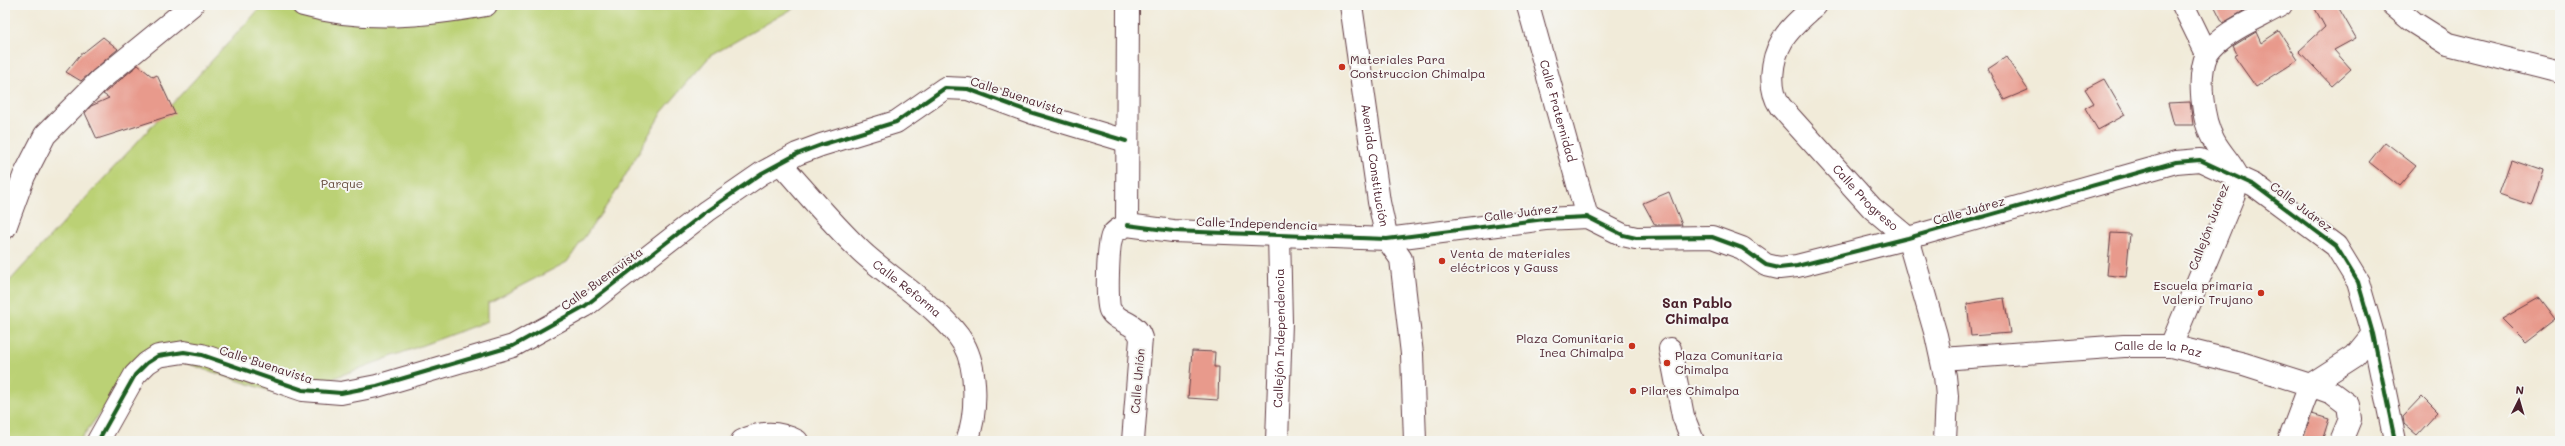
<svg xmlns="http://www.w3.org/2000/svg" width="2565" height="446" viewBox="0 0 2565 446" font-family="Mali,sans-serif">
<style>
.green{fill:#bbd175;stroke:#827850}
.building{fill:#e89a8c}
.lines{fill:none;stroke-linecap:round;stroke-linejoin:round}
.minor-casing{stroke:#633e45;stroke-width:24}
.secondary-casing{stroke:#633e45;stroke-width:24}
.minor{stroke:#fff;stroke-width:22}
.secondary{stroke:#fff;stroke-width:22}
.cycleway-casing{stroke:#f6f6f2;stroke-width:6}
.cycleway{stroke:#1b5e20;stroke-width:4}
.poi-dot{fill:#c8321e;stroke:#f6f6f2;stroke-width:1.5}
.labels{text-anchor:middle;stroke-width:4;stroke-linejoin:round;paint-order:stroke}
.poi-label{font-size:12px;fill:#4a1f2b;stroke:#f6f6f2;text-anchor:start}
.street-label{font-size:12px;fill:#4a1f2b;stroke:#f6f6f2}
.park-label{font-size:12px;fill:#664c3e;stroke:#f6f6f2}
.quarter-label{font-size:14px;font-weight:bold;fill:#4a1f2b;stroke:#f6f6f2}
</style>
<rect width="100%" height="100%" fill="#f6f6f2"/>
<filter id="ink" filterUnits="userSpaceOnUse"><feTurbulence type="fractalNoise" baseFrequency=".025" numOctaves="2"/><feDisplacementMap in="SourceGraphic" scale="8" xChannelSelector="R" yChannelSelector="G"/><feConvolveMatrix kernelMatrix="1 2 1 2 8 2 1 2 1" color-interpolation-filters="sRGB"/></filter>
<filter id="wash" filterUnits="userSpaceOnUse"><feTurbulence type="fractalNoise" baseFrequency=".012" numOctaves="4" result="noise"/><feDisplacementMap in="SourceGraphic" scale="16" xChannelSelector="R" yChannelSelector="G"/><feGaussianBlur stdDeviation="0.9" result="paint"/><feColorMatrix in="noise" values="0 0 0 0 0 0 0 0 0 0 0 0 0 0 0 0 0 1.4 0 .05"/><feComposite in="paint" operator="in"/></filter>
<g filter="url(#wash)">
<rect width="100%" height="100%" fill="#f1ebd9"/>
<!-- green -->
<path class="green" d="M263,5H799L710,56L662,112L614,195L567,262L488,303V321L285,396L168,357L133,370L79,441H5V286Z"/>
<g id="blocks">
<!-- building -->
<g class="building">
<path d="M2214,5H2242L2245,10L2223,23Z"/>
<path d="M2313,5H2337L2356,38L2334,50L2351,69L2332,86L2299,51L2325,27Z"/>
<path d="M2279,31L2298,60L2256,87L2234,56L2237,54L2233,46L2256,32L2261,43Z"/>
<path d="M103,37L118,49L81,81L66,72L79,56Z"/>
<path d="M2006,57L2028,90L2004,100L1988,69Z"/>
<path d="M138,65L153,77L157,75L175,114L97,139L85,113L91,106L109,98L103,94Z"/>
<path d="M2104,79L2125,115L2098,130L2085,108L2094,103L2085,89Z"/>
<path d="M2190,102L2193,125H2174L2168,103Z"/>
<path d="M2385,142L2416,166L2399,186L2369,162Z"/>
<path d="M2511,160L2543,171L2531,205L2499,194Z"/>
<path d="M1669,192L1682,225H1655L1643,203Z"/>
<path d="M2111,233L2130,234L2126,277L2107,275Z"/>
<path d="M2004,298L2010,333L1971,336L1967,304Z"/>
<path d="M2539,298L2555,319L2525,342L2502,319Z"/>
<path d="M1192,351L1215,352L1214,367H1219L1218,400L1188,398Z"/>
<path d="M2422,396L2438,412L2417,435L2404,424L2403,416Z"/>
<path d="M2312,414L2329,419L2322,441H2302Z"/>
</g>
</g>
</g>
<g filter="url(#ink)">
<use href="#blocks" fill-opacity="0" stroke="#633e45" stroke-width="1"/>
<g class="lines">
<defs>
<g id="minor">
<path id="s1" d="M1528,5L1587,217"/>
<path id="s2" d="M1816,5C1805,15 1789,28 1782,41C1771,60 1768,88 1780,106L1872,208L1908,238L1936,335L1945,376L1947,396L1945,441"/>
<path d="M2393,5L2413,22L2448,44L2560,72"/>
<path d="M2207,54C2223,31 2257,19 2281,5"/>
<path id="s3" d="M780,163C807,193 833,225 862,252C890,278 945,312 963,343C978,369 977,414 967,441"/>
<path d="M1127,225L1173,231L1387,239L1545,219L1587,217L1623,235L1636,238L1712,237L1742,248L1766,265L1779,268L1797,266L1908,238L2176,162L2200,160L2254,185L2336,246L2358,282L2373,334L2395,441"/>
<path d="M1127,225C1121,228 1115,230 1112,236C1108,245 1106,302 1110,310C1117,323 1136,321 1141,338L1133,441"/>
<path d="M1127,225L1128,5"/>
<path d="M5,228L24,176L45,135L100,80L192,5"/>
<path d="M2171,346L2234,194L2238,177C2232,164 2221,154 2214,141C2202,120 2197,76 2207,54L2183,5"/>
<path d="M1670,349L1683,416L1693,441"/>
<path id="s4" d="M1942,359L2124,346H2171L2244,364L2310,385L2289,441"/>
<path d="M2310,385L2332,393L2348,405L2350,419L2341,441"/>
<path d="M2310,385L2355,356L2373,334"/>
<path d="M98,441L135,375L147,363L158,356L184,352L202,355L303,390L341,393L377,386L513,346L585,306L707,211L762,173L797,154L821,145L896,122L945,88L968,89L1033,113L1126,141"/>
<path d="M742,441C761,431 778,431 797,441"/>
<path id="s5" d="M1277,441L1281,322L1279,234"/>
</g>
<g id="secondary">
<path d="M303,5C363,22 425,16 486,5"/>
<path id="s6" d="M1351,5L1379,202L1387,239L1401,259L1412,354L1415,441"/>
</g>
</defs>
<!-- minor casing -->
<use href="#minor" class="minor-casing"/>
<!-- secondary casing -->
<use href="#secondary" class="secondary-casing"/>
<!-- minor -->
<use href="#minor" class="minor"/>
<!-- secondary -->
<use href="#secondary" class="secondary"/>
<defs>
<g id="cycleway">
<path d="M1127,225L1173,231L1387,239L1545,219L1587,217L1623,235L1636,238L1712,237L1742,248L1766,265L1779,268L1797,266L1908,238L2176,162L2200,160L2254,185L2336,246L2358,282L2373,334L2395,441"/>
<path d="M98,441L135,375L147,363L158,356L184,352L202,355L303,390L341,393L377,386L513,346L585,306L707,211L762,173L797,154L821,145L896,122L945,88L968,89L1033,113L1126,141"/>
</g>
</defs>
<!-- cycleway casing -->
<use href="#cycleway" class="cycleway-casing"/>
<!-- cycleway -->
<use href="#cycleway" class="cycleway"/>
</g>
</g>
<!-- markers -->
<g class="poi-dot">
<circle cx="1342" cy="67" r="4"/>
<circle cx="1442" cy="261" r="4"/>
<circle cx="2261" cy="293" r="4"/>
<circle cx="1632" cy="346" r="4"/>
<circle cx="1667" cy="363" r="4"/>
<circle cx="1633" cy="391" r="4"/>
</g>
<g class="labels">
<!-- poi labels -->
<g class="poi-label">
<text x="1350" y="64">Materiales Para<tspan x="1350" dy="14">Construccion Chimalpa</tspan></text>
<text x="1450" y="258">Venta de materiales<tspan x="1450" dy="14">eléctricos y Gauss</tspan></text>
<text x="2253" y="290" text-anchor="end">Escuela primaria<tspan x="2253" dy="14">Valerio Trujano</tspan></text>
<text x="1624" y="343" text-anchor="end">Plaza Comunitaria<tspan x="1624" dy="14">Inea Chimalpa</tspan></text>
<text x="1675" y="360">Plaza Comunitaria<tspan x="1675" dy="14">Chimalpa</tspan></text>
<text x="1641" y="395">Pilares Chimalpa</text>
</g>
<!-- street labels -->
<g class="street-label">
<text transform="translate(1017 96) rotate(18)" y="4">Calle Buenavista</text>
<text dy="4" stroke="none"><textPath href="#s1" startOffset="110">Calle Fraternidad</textPath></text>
<text dy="4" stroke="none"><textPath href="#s6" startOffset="162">Avenida Constitución</textPath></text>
<text dy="4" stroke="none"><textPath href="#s2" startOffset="243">Calle Progreso</textPath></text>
<text transform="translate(2301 207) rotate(37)" y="4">Calle Juárez</text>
<text transform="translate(1969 211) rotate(-16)" y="4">Calle Juárez</text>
<text transform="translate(1521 213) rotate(-7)" y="4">Calle Juárez</text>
<text transform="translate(1257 224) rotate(2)" y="4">Calle Independencia</text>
<text transform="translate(2209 227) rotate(-69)" y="4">Callejón Juárez</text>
<text transform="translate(602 279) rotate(-36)" y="4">Calle Buenavista</text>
<text dy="4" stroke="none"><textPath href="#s3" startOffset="179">Calle Reforma</textPath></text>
<text dy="4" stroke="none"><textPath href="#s5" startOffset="103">Callejón Independencia</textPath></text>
<text dy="4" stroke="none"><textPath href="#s4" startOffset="217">Calle de la Paz</textPath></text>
<text transform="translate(266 365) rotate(18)" y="4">Calle Buenavista</text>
<text transform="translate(1138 381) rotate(-85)" y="4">Calle Unión</text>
</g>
<!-- park labels -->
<g class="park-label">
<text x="342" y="188">Parque</text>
</g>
<!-- quarter labels -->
<g class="quarter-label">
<text x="1697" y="308">San Pablo<tspan x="1697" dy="16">Chimalpa</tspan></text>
</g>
</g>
<!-- margin -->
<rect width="2565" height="446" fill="none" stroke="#f6f6f2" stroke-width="20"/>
<!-- north arrow -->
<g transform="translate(2519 400) rotate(5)" stroke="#f6f6f2" stroke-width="3" paint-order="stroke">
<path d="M0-3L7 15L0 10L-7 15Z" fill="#4a1f2b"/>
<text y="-6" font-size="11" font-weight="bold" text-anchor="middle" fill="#4a1f2b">N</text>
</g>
</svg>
